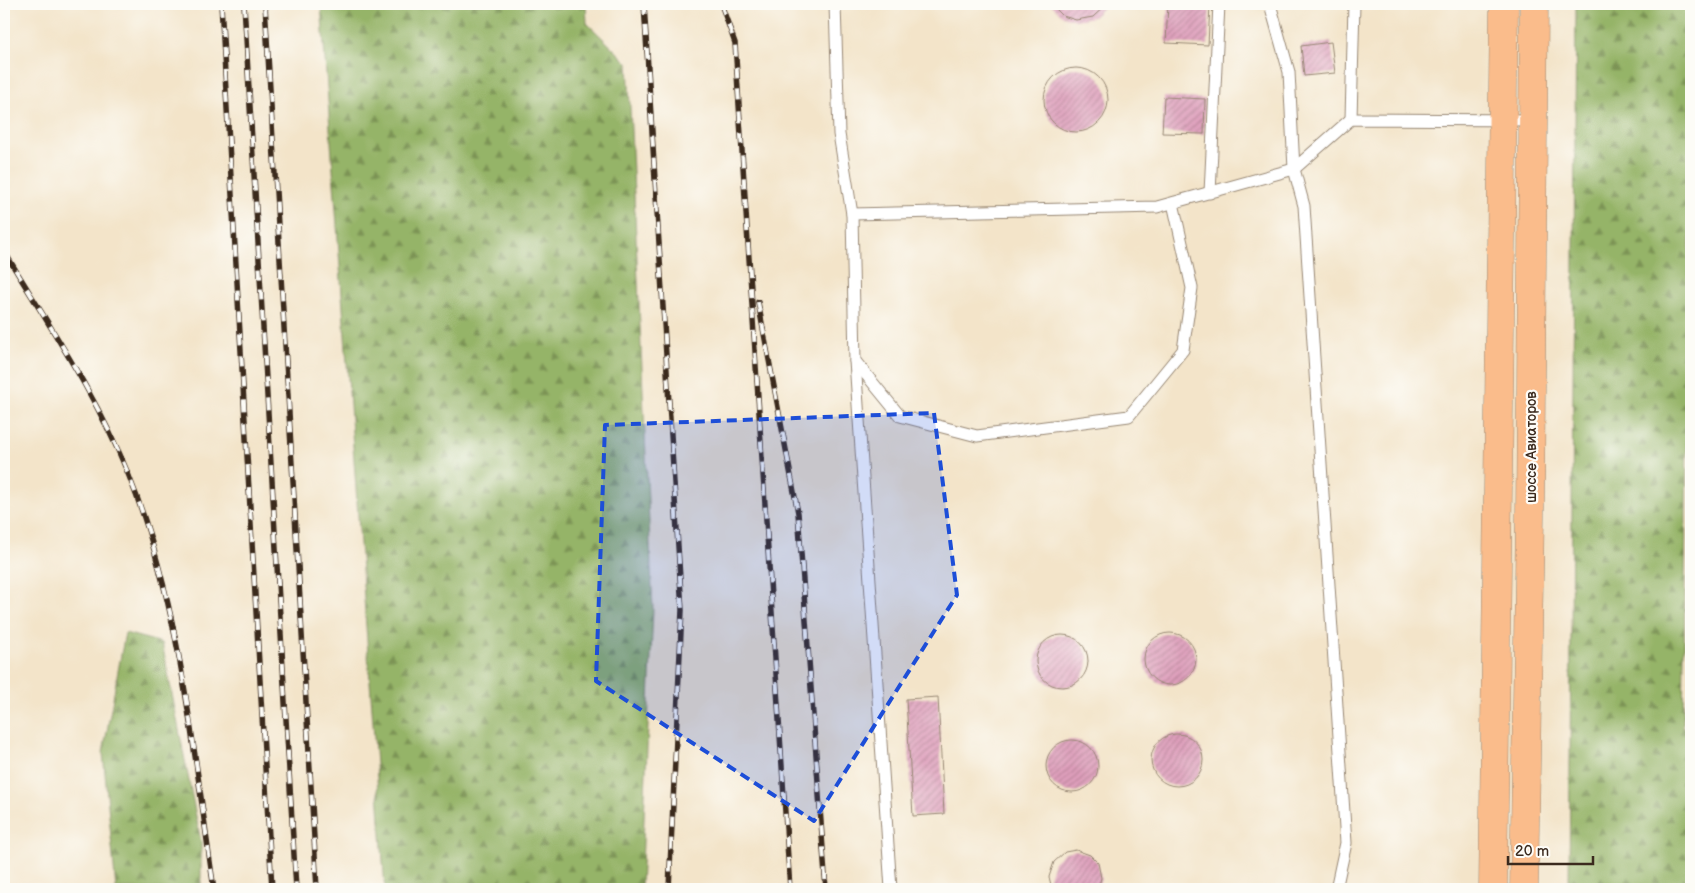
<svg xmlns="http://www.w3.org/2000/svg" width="1695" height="893" viewBox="0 0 1695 893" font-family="'Balsamiq Sans',sans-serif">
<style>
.forest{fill:url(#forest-firs);stroke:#686f43}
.building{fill:url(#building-hatch)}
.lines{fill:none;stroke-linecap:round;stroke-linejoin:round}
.service-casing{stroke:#978774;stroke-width:13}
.primary-casing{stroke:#978774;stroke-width:29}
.service{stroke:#fff;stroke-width:11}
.primary{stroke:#fabc8b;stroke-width:28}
.rail-casing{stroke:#3b2a1e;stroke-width:5.5}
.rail{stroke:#fdfcf7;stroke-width:4;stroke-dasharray:11;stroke-linecap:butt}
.marked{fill:#1d4ed8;fill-opacity:0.2;stroke:#1d4ed8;stroke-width:4;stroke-dasharray:10 6;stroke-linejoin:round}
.labels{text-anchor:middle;stroke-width:4.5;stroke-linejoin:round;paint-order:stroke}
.street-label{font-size:14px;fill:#3b2a1e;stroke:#fdfcf7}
</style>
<defs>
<pattern id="forest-firs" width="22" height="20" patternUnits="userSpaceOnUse" patternTransform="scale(1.25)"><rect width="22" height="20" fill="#95b468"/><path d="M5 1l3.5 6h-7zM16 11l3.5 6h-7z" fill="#7b9355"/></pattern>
<pattern id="building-hatch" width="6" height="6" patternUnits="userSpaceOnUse" patternTransform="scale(1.25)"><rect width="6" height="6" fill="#de9ebb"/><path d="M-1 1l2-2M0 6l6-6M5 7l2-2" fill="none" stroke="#b58197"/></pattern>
</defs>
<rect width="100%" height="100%" fill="#fdfcf7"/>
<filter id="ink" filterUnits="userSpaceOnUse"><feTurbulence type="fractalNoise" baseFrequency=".02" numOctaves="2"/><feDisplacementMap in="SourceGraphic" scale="10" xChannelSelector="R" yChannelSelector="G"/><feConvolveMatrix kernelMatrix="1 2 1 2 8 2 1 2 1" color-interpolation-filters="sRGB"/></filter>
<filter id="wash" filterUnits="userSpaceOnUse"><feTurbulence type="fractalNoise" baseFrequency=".0096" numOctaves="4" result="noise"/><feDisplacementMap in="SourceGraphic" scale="20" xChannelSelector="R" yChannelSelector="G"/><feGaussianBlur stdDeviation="1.12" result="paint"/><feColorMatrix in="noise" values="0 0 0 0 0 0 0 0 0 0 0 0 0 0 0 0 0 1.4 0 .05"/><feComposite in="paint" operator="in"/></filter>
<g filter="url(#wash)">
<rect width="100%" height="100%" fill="#f3e4c9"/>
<!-- forest -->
<g class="forest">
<path d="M321,4H586L587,23L628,63L653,609L641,889H385Z"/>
<path d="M1576,4H1691V151L1683,727L1691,728V889H1569Z"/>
<path d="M125,633L162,643L201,842V889H116L103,753Z"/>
</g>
<g id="blocks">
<!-- building -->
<g class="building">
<path d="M1051,4H1107L1093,17L1076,20L1063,16Z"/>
<path d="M1168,4H1210L1208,45L1166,43Z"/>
<path d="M1331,42L1335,73L1304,76L1301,46Z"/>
<circle cx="1076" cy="100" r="32"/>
<path d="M1164,97L1205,99L1204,134L1162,133Z"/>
<circle cx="1170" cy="659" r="26"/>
<circle cx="1062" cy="661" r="26"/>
<path d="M938,697L944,814L913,816L906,699Z"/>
<circle cx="1177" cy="760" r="26"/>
<circle cx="1072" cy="766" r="26"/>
<path d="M1076,850L1090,855L1098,863L1101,878L1098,889H1052L1049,877L1054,862L1065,852Z"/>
</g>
</g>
</g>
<g filter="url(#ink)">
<use href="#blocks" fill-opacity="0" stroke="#978774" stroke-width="1"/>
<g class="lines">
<defs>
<g id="service">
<path d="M835,4L839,134L852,214L855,361L900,416L977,436L1129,416L1183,350L1192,288L1173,203"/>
<path d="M1270,4L1289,72L1294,169L1304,206L1346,843L1336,889"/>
<path d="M1351,119L1354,4"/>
<path d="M1210,193L1219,4"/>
<path d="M852,214L1157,207L1294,169L1351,119L1533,120"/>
<path d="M855,361L891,889"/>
</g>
<g id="primary">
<path d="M1493,889L1504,4"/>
<path d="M1524,889L1530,517L1534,4"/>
</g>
</defs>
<!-- service casing -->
<use href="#service" class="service-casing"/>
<!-- primary casing -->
<use href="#primary" class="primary-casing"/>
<!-- service -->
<use href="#service" class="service"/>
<!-- primary -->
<use href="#primary" class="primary"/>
<defs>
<g id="rail">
<path d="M221,4L272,889"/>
<path d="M244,4L296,889"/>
<path d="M265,4L317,889"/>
<path d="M644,4L682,610L669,889"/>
<path d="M721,4L735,43L790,889"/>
<path d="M4,251C48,324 97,396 129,476C181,607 193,750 214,889"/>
<path d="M758,302L798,513L826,889"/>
</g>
</defs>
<!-- rail casing -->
<use href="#rail" class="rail-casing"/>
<!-- rail -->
<use href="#rail" class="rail"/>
</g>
</g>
<!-- marked area -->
<path class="marked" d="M934,413L957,595L814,821L596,681L605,425Z"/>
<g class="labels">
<!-- street labels -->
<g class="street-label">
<text transform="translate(1531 447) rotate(-90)" y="5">шоссе Авиаторов</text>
</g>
</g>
<!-- margin -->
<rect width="1695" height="893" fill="none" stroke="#fdfcf7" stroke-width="20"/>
<!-- scale -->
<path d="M1508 856v8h85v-8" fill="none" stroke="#3b2a1e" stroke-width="2.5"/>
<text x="1515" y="856" font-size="15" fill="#3b2a1e" stroke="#fdfcf7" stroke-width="4" paint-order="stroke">20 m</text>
</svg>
